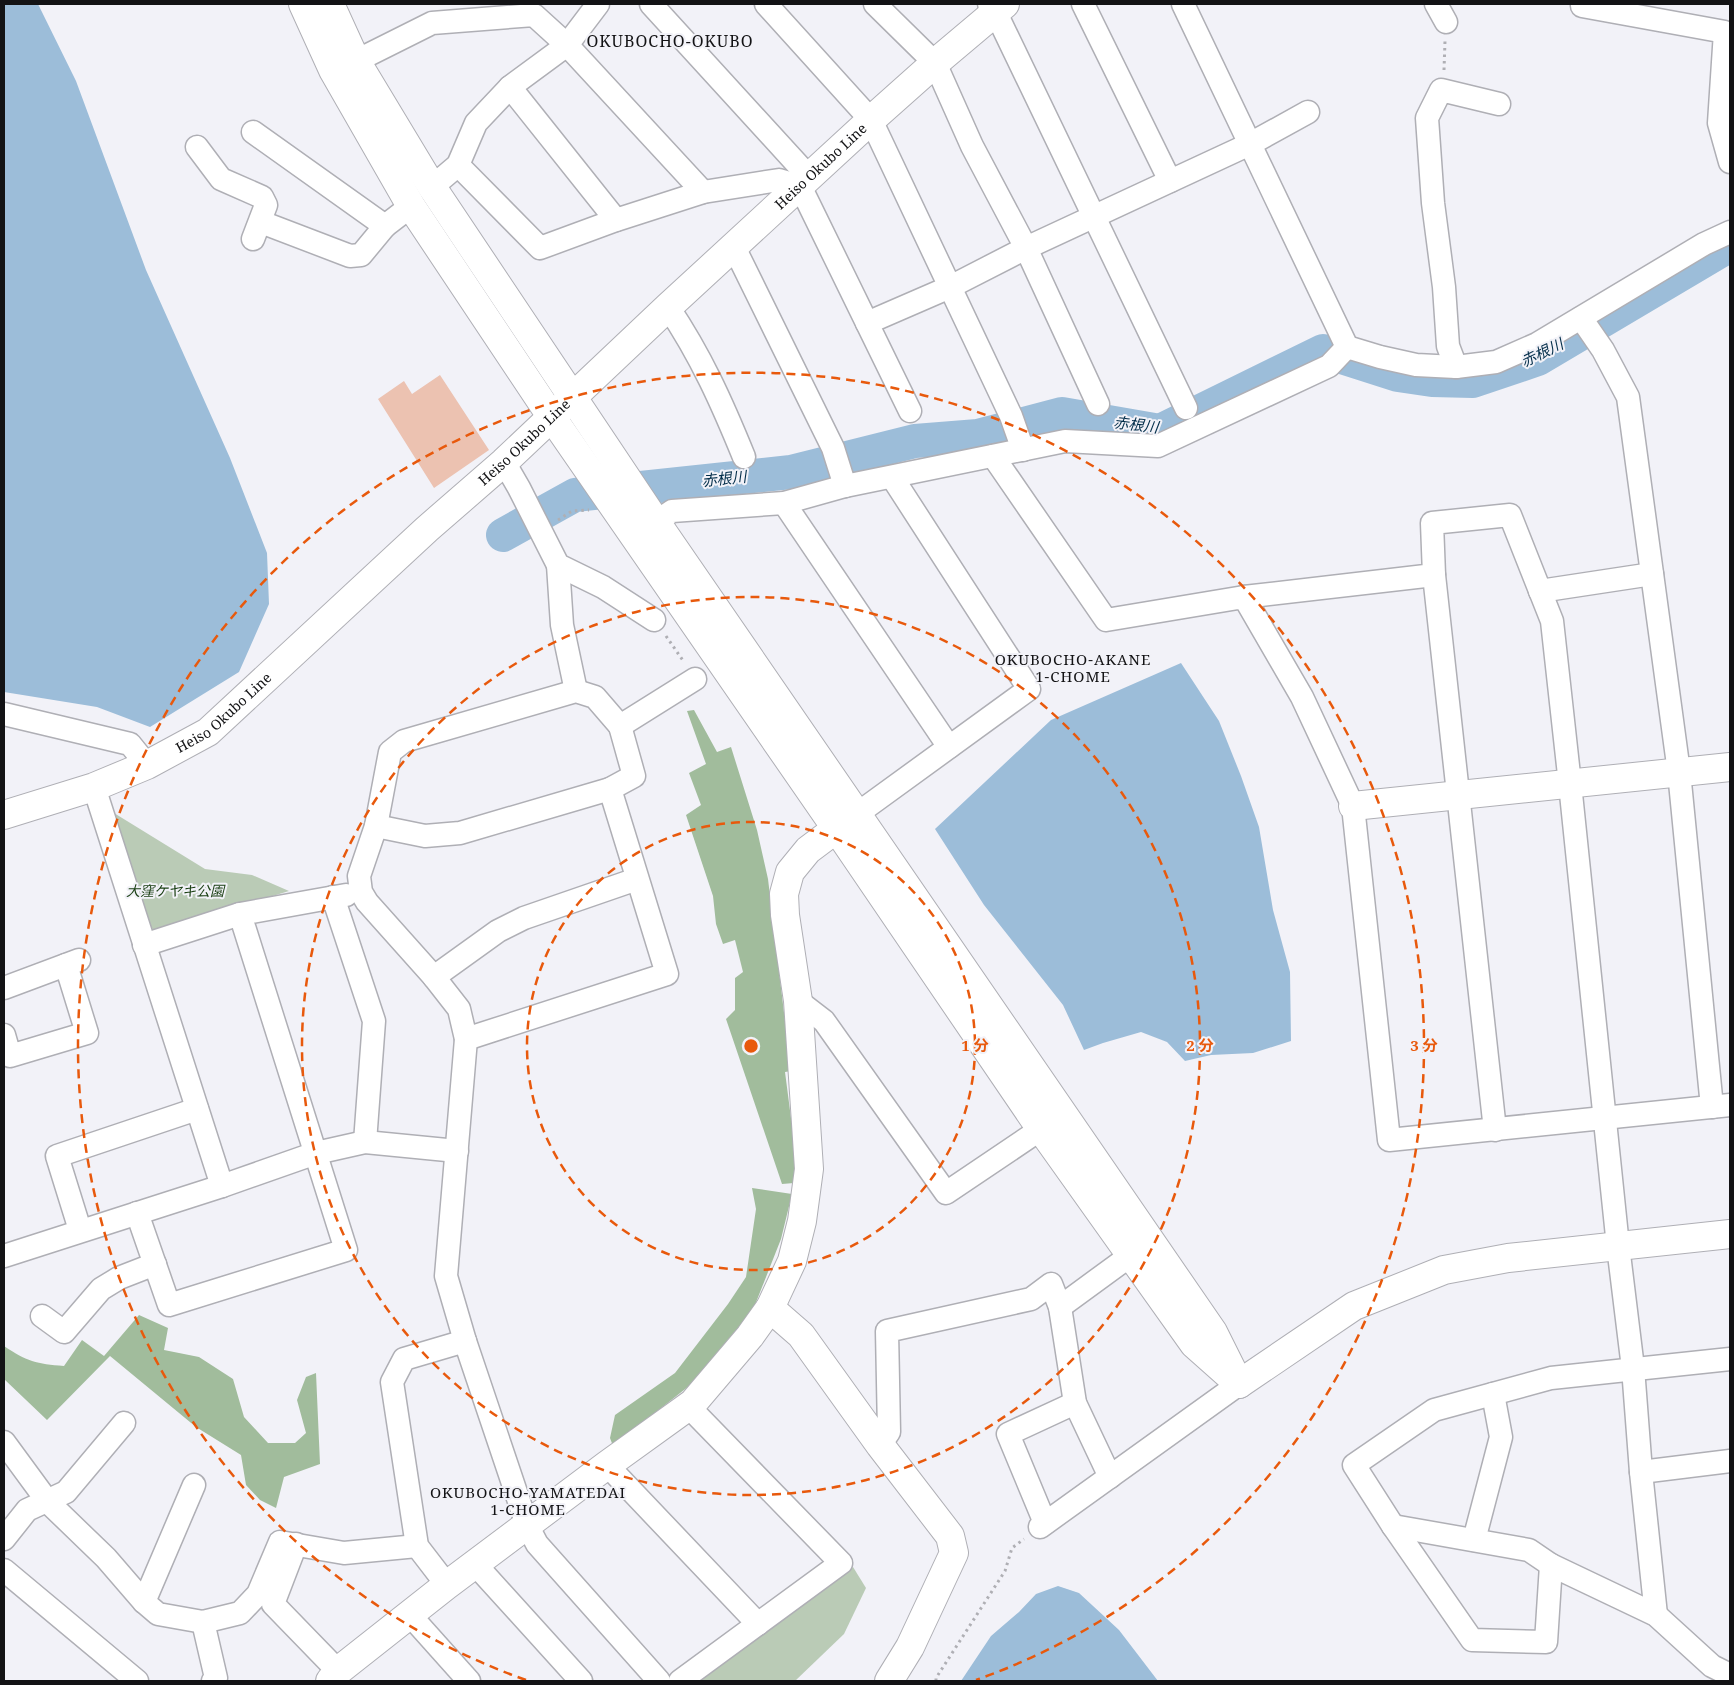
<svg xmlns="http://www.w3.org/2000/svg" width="1734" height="1685" viewBox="0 0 1734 1685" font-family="'Noto Serif','Noto Sans JP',serif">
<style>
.green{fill:#bacbb6}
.forest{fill:#a1bc9c}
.water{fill:#9cbdd9}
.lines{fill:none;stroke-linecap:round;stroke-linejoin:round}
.river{stroke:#9cbdd9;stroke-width:34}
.building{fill:#ecc2b1}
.street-casing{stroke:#afafb5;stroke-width:25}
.secondary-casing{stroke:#afafb5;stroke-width:30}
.path{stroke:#afafb4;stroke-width:3;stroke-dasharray:2.5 4;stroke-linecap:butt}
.street{stroke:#fff;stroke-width:22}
.secondary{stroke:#fff;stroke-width:28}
.ring{fill:none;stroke:#e8590c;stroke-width:2.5;stroke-dasharray:9 6}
.labels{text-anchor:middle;stroke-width:4;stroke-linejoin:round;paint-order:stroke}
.street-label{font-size:14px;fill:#131315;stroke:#f2f2f8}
.park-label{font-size:14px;font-style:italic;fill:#1b4014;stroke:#f2f2f8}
.water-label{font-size:15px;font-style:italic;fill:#022d49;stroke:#f2f2f8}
.neighbourhood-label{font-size:15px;letter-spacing:1px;fill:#131315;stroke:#f2f2f8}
.quarter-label{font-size:16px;letter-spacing:1px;fill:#131315;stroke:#f2f2f8}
.centre{fill:#e8590c;stroke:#f2f2f8;stroke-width:2.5}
.ring-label{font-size:15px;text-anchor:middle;font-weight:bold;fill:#e8590c;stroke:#f2f2f8;stroke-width:4;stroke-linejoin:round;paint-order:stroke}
</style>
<rect width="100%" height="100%" fill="#f2f2f8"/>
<!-- green -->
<g class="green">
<path d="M114,813L205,869L252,875L289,891L159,931L150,928L131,865L115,824Z"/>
<path d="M853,1567L866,1588L844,1634L795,1681H691L771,1620Z"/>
</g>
<!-- forest -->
<g class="forest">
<path d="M694,710L717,752L731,747L757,830L768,879L791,1071L785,1072L792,1126L796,1135L797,1163L794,1183L782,1184L726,1019L735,1010V978L743,972L735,940L723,944L716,924L713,896L686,815L701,805L689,773L706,764L687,711Z"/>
<path d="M752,1188L792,1194L781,1239L753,1310L689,1386L613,1446L610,1438L615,1415L675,1373L728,1304L746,1277L756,1209Z"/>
<path d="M139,1315L168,1328L164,1350L199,1357L233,1379L244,1417L268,1443H295L306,1433L297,1400L306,1377L316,1373L320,1464L284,1477L276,1508L260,1500L246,1485L241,1455L196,1427L110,1356L47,1420L4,1379V1346C26,1361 37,1364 64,1366L82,1340L104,1356Z"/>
</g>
<!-- water -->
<g class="water">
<path d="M4,4H38L76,81L146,270L230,458L267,553L269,604L239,672L150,727L97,707L4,692Z"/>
<path d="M1181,663L1219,721L1241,776L1259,827L1273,910L1290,972L1291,1041L1253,1053L1211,1055L1185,1061L1167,1042L1141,1032L1103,1043L1084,1050L1063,1005L984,905L935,829L1051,720Z"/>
<path d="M1058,1586L1079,1593L1119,1630L1158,1681H961L991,1636L1019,1612L1036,1594Z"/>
</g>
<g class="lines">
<!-- river -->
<path class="river" d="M503,535L575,495L791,472L915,441L978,436L1062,414L1160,431L1323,351L1398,375L1432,380L1473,381L1538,359L1730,245"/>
</g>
<!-- building -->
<path class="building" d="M440,375L489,450L434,488L378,399L404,381L412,394Z"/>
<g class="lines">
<defs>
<g id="street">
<path d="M651,4L809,177"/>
<path d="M766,4L871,120L1011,416L1023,450"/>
<path d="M875,4L935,63L972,146L1026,248L1098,404"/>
<path d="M989,4L995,11L1186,408"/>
<path d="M1083,4L1170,181"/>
<path d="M1183,4L1347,347L1380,357L1416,365L1456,367L1496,362L1537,344L1704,244L1730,232"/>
<path d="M1436,4L1446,22"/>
<path d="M1582,4V6L1725,32L1719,123L1730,162"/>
<path d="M356,61L432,23L534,15L567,45L703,192"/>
<path d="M510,87L616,220"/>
<path d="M253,132L385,226"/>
<path d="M197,147L221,179L262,197L266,205L253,239"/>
<path d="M458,165L540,248L616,220L703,192L779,180L800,186L910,411"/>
<path d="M432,187L458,165L476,123L510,87L567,45L598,4"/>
<path d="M261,222L350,256L361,255L385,226L411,206"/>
<path d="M734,247L833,448L845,486"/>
<path d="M668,307C701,356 722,403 744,457"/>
<path d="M1581,318L1603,350L1628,397L1679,772L1712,1107"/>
<path d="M867,323L950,287L1026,248L1250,144L1308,112"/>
<path d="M1456,367L1448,346L1444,287L1433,203L1427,118L1441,90L1499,104"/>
<path d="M993,456L1106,620L1244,597L1302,697L1353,806L1389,1140L1730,1105"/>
<path d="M504,462L519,488L558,565L603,587L654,620"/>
<path d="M784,503L949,747"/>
<path d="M656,522L672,511L784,503L845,486L1065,441L1158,446L1329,366L1347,347"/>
<path d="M558,565L562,625L576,691"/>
<path d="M1434,575L1495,1130"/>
<path d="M1540,591L1652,574"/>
<path d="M1244,597L1434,575L1432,523L1510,515L1552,621L1570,784L1618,1246L1633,1368L1641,1472L1656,1615"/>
<path d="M4,714L130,744L147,765"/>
<path d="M94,787L222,1186L316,1153L365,1142L457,1151"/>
<path d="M857,814L1029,689L892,477"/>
<path d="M376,826L425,836L460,833L610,789L634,776L620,726"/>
<path d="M333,897L374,1021L365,1142"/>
<path d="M144,945L240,914L346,895"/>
<path d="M434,977L498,931L524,918L637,879"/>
<path d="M4,988L79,960"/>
<path d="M798,1001L824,1021L946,1193L1041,1129"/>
<path d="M4,1035L10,1056L87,1033L66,965"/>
<path d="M466,1039L667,974L610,789"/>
<path d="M137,1213L169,1305L346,1250L240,914"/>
<path d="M80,1230L57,1156L197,1109"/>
<path d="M4,1256L222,1186"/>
<path d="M1060,1307L1131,1255"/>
<path d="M42,1316L64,1332L101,1289L119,1278L155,1264"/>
<path d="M4,1442L48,1502L106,1558L144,1602L158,1614L203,1622L240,1613L258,1594L280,1542L344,1553L417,1546"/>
<path d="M880,1445L889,1432L887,1331L1031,1299L1051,1284L1060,1307L1075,1403L1110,1477"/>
<path d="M607,1465L758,1624"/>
<path d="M1641,1472L1730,1461"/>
<path d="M1045,1523L1008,1434L1075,1403"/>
<path d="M1393,1526L1529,1550L1551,1565L1656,1615L1712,1666L1730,1675"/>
<path d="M1040,1527L1239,1384"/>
<path d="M4,1539L27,1510L66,1492L124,1423"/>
<path d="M1474,1540L1501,1437L1493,1394"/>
<path d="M296,1544L273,1604L338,1671"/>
<path d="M475,1564L581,1681"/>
<path d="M1551,1565L1546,1642L1472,1640L1393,1526L1354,1465L1434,1410L1551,1378L1730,1359"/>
<path d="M4,1570L137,1681"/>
<path d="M447,1585L417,1546L392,1382L404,1359L465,1341"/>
<path d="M144,1602L194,1485"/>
<path d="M409,1614L469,1681"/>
<path d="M203,1622L216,1678L213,1681"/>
<path d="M659,1681L537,1544L527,1525L465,1341L446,1276L466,1039L459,1009L434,977L367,902L361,892L359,876L376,826L390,752L404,741L576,691L595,697L620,726L695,679"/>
<path d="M680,1681L841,1563L689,1407"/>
</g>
<g id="secondary">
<path d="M303,4L333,70L411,206L551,416L836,828L1041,1129L1194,1344L1239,1384"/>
<path d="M330,4L356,61L432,187L656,522L1213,1332L1233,1372"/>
<path d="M1353,806L1730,767"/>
<path id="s1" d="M4,815L94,787L147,765L208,732L427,529L504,462L668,307L871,120L935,63L1005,4"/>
<path d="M770,1308L801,1335L880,1445L950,1536L954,1553L910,1647L889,1681"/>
<path d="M1239,1384L1354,1306L1444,1270L1508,1258L1730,1234"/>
<path d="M330,1681L338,1671L447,1585L607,1465L693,1403L750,1336L770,1308L792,1261L802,1221L809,1169L798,1001L785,915L784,894L790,872L808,850L852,817"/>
</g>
</defs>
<!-- street casing -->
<use href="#street" class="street-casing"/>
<!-- secondary casing -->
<use href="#secondary" class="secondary-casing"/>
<!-- path -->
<g class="path">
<path d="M1444,70L1445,41"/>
<path d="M558,520L572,511L589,510"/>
<path d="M666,636L684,662"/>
<path d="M936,1681V1678L1005,1571L1012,1548L1024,1539"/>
</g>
<!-- street -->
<use href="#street" class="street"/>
<!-- secondary -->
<use href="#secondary" class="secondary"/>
</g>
<!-- distance rings -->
<g class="ring">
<circle cx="751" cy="1046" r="224"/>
<circle cx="751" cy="1046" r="449"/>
<path d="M526 1680A673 673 0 1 1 976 1680"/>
</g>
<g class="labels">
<!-- street labels -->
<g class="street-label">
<text dy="5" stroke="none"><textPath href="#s1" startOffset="1055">Heiso Okubo Line</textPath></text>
<text dy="5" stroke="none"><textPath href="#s1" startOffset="650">Heiso Okubo Line</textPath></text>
<text dy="5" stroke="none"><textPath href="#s1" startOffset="245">Heiso Okubo Line</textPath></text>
</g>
<!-- park labels -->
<g class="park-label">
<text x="175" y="896">大窪ケヤキ公園</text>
</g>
<!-- water labels -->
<g class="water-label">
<text transform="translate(1542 353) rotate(-26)" y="5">赤根川</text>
<text transform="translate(1136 425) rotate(7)" y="5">赤根川</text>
<text transform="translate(724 479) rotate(-6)" y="5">赤根川</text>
</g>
<!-- neighbourhood labels -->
<g class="neighbourhood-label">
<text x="1073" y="665">OKUBOCHO-AKANE<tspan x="1073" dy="17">1-CHOME</tspan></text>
<text x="528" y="1498">OKUBOCHO-YAMATEDAI<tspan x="528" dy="17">1-CHOME</tspan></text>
</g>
<!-- quarter labels -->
<g class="quarter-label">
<text x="670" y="47">OKUBOCHO-OKUBO</text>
</g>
</g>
<circle cx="751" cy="1046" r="8" class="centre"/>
<g class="ring-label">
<text x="975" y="1051">1 分</text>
<text x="1200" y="1051">2 分</text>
<text x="1424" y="1051">3 分</text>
</g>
<!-- border -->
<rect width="1734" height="1685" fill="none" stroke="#131315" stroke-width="10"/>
</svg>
